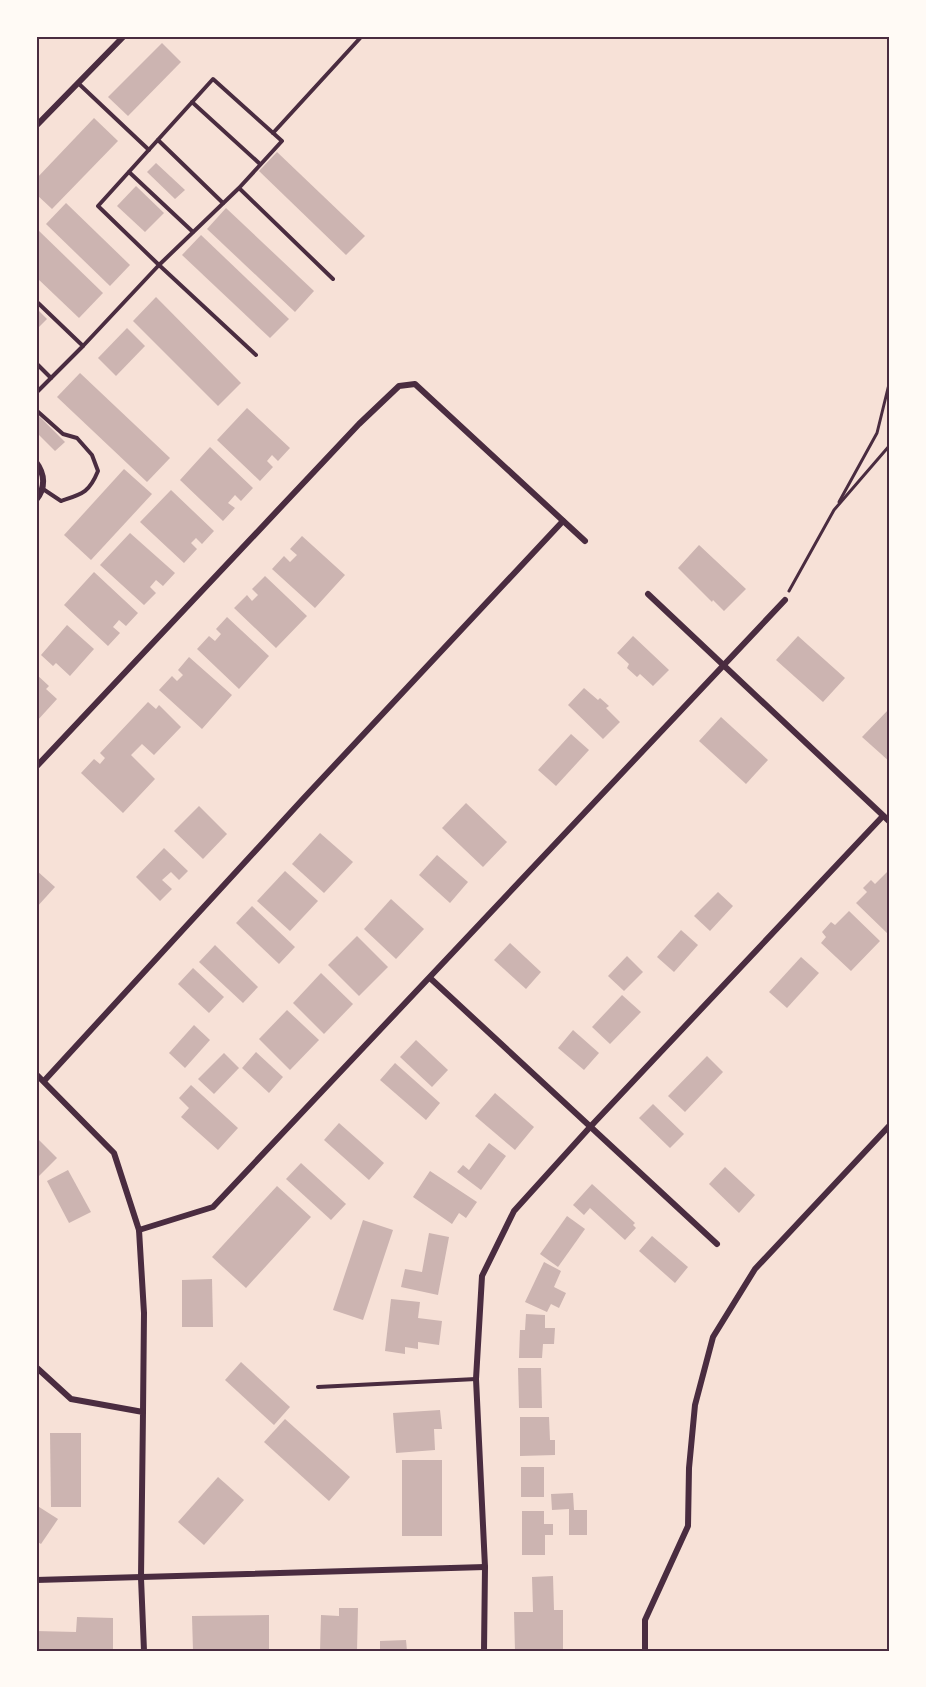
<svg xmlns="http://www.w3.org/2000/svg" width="926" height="1687" viewBox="0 0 926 1687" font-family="'Asap Condensed',sans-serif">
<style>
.building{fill:#ccb4b1}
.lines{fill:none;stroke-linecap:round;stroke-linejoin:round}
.path{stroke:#4a2c40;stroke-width:3}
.service{stroke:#4a2c40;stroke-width:4}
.minor{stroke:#4a2c40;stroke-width:6}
.neatline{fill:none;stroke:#4a2c40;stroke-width:2}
</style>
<rect width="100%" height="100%" fill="#f7e1d7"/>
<!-- building -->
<g class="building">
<path d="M162,43L181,62L128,116L108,97Z"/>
<path d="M94,118L118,141L52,209L36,194V179Z"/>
<path d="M277,152L365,236L346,255L259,171Z"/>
<path d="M156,163L185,190L175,199L147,172Z"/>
<path d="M136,186L164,213L145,232L117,206Z"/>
<path d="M66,203L130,265L110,286L46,224Z"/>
<path d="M226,208L314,291L295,312L207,229Z"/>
<path d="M36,228L103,293L79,318L36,277Z"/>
<path d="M201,235L289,319L270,338L182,255Z"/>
<path d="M156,297L241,383L218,406L133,321Z"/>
<path d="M36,308L47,319L36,330Z"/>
<path d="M127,328L145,346L116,376L98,358Z"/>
<path d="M80,373L170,458L147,482L57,397Z"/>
<path d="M247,408L290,448L278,461L272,455L267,461L273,467L260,481L217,440Z"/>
<path d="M36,413L65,442L55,451L36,432Z"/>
<path d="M210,447L253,488L241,501L235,495L228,503L235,508L223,521L180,480Z"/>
<path d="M124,469L152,494L91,560L64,535Z"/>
<path d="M171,490L214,531L202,544L196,538L191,543L197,549L184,563L140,522Z"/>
<path d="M130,533L175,573L163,586L156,580L150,587L156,593L144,605L100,565Z"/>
<path d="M302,536L345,575L315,608L272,569L284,556L290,562L297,555L290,549Z"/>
<path d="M699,545L746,589L724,611L713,600L712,602L678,568Z"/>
<path d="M94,572L138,613L126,626L119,620L113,627L120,633L108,646L64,605Z"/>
<path d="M265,576L307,616L276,648L234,608L247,595L252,601L258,595L252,589Z"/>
<path d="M227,617L269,656L239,689L197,649L209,636L215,641L221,634L216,629Z"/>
<path d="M67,625L94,649L70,676L56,663L53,666L41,655Z"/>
<path d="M633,636L669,670L653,686L640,674L637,677L627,668L629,664L617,653Z"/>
<path d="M798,636L845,678L823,702L776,660Z"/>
<path d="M189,657L232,695L202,729L159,690L172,676L177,681L183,675L178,670Z"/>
<path d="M36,674L49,686L46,689L57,699L36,722Z"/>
<path d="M584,688L598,700L600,698L609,706L606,708L620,722L603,739L568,705Z"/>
<path d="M148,702L156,709L159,705L181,727L154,755L142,744L131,755L155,779L123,813L81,773L94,759L100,764L105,758L100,753Z"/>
<path d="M890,708V762L862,737Z"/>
<path d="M721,717L768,760L746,784L699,741Z"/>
<path d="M571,734L589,750L556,786L538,770Z"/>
<path d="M466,803L507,842L483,867L442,828Z"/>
<path d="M199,806L227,834L203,859L174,831Z"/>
<path d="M320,833L353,862L324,893L292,864Z"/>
<path d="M164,848L188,871L179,880L171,872L162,880L172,889L160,901L136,877Z"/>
<path d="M437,855L468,882L450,903L419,875Z"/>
<path d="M890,869V929L887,933L856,903L867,892L863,888L871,880L875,884Z"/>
<path d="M36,870L55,887L36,908Z"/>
<path d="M285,871L318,901L290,931L257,901Z"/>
<path d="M718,892L733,906L710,931L694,916Z"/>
<path d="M391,899L424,929L396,959L364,929Z"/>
<path d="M252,906L295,947L279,964L236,923Z"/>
<path d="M849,911L880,941L851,971L821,943L826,937L822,932L831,922L835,925Z"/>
<path d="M681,930L698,945L674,972L657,957Z"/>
<path d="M357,936L388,967L359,996L328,965Z"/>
<path d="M510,943L541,972L526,989L494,960Z"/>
<path d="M215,945L258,987L243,1003L199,962Z"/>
<path d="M627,956L643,972L624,991L608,976Z"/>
<path d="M801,957L819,973L787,1008L769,992Z"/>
<path d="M193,968L224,997L209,1013L178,984Z"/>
<path d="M321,973L353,1004L324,1034L293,1003Z"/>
<path d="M622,995L641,1012L610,1044L592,1027Z"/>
<path d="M287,1010L319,1040L290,1070L259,1039Z"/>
<path d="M194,1025L210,1040L185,1068L169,1053Z"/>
<path d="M573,1030L599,1053L584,1070L558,1048Z"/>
<path d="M416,1040L448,1070L432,1087L400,1057Z"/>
<path d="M256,1052L283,1077L269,1093L242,1068Z"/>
<path d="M224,1053L239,1068L214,1094L198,1079Z"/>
<path d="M707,1056L723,1072L685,1112L668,1096Z"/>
<path d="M395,1063L440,1103L426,1120L380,1080Z"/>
<path d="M191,1085L238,1128L218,1150L181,1117L189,1108L179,1098Z"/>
<path d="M495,1093L534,1127L515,1150L475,1116Z"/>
<path d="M653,1104L684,1134L670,1148L639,1118Z"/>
<path d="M339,1123L384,1163L369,1180L324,1140Z"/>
<path d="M36,1137L57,1158L39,1176L36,1173Z"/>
<path d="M489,1143L506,1156L481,1190L457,1172L463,1165L469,1170Z"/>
<path d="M301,1163L346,1204L331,1220L286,1179Z"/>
<path d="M725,1167L755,1195L739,1213L709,1184Z"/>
<path d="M68,1170L91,1212L69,1223L47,1181Z"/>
<path d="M430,1171L477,1202L466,1218L459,1213L452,1224L413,1197Z"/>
<path d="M592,1184L635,1223L633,1225L636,1228L625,1240L590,1208L584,1215L573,1205Z"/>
<path d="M277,1186L311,1217L246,1288L212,1257Z"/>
<path d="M567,1216L585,1229L558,1267L540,1254Z"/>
<path d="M363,1220L393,1230L363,1320L333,1310Z"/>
<path d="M429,1233L449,1237L438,1295L401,1287L405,1269L422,1272Z"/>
<path d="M652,1236L688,1267L675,1283L639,1251Z"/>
<path d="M544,1262L561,1271L554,1287L566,1293L559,1308L551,1304L547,1312L525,1302Z"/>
<path d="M212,1279L213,1327H182V1280Z"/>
<path d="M391,1299L420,1302L418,1318L442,1321L439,1345L418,1342V1349L405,1347V1354L385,1351Z"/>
<path d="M526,1314L545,1315V1328H555L554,1344H543L542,1358H519L520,1330H525Z"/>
<path d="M241,1362L290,1407L274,1425L225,1380Z"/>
<path d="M518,1368H541L542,1408H519Z"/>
<path d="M440,1410L442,1429H434L435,1450L396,1453L393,1413Z"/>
<path d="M520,1417H549L550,1440H555V1455L520,1456Z"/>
<path d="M285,1419L350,1477L329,1501L264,1442Z"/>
<path d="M50,1433H81V1507H51Z"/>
<rect x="402" y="1460" width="40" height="76"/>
<rect x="521" y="1467" width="23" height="30"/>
<path d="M218,1477L244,1500L204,1545L178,1522Z"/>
<path d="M573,1493L574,1510H587V1535H569V1509L552,1510L551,1494Z"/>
<path d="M36,1505L58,1519L41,1544L36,1541Z"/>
<path d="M522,1511H544V1524H553V1535H545V1555H522Z"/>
<path d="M553,1576L554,1610H563V1651H515L514,1612H533L532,1577Z"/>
<path d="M339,1608H358L357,1651H320L321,1615L339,1616Z"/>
<path d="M269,1615V1651H193L192,1616Z"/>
<path d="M77,1617L113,1618V1651H36V1631L76,1632Z"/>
<path d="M406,1640L407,1651H380V1641Z"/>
</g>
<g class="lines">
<!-- path -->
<g class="path">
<path d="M839,502L877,433L890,380"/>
<path d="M789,591L834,510L890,445"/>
</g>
<!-- service -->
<g class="service">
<path d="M78,83L149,150"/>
<path d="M192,102L260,164"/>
<path d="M273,133L362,36"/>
<path d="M158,140L223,203"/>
<path d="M129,172L193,232"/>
<path d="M239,188L159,265L98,206L213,79L282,141L239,188L333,279"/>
<path d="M36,301L83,346L36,393"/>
<path d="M83,346L159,265L256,355"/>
<path d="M36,363L51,378"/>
<path d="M36,410L63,434L77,438L92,455L98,471C89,493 82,494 61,501L43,489"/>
<path d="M318,1387L476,1379"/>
</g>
<!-- minor -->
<g class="minor">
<path d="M36,126L124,36"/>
<path d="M36,462C45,474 46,488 36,500"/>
<path d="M648,594L890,822"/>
<path d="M36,767L359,424L399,386L415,384L585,541"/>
<path d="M430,978L717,1244"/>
<path d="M36,1074L114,1153L139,1230L144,1313L143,1412"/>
<path d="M44,1081L303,799L563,521"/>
<path d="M139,1230L213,1207L785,600"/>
<path d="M36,1367L71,1399L143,1412L141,1578L144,1651"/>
<path d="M36,1580L485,1567"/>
<path d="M484,1651L485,1567L476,1379L482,1276L514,1211L591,1126L883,816"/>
<path d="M645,1651V1620L688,1526L689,1468L695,1405L713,1337L755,1269L890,1125"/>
</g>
</g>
<!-- border -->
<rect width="926" height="1687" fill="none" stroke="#fffaf5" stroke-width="75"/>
<rect x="38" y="38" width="850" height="1612" class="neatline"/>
</svg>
